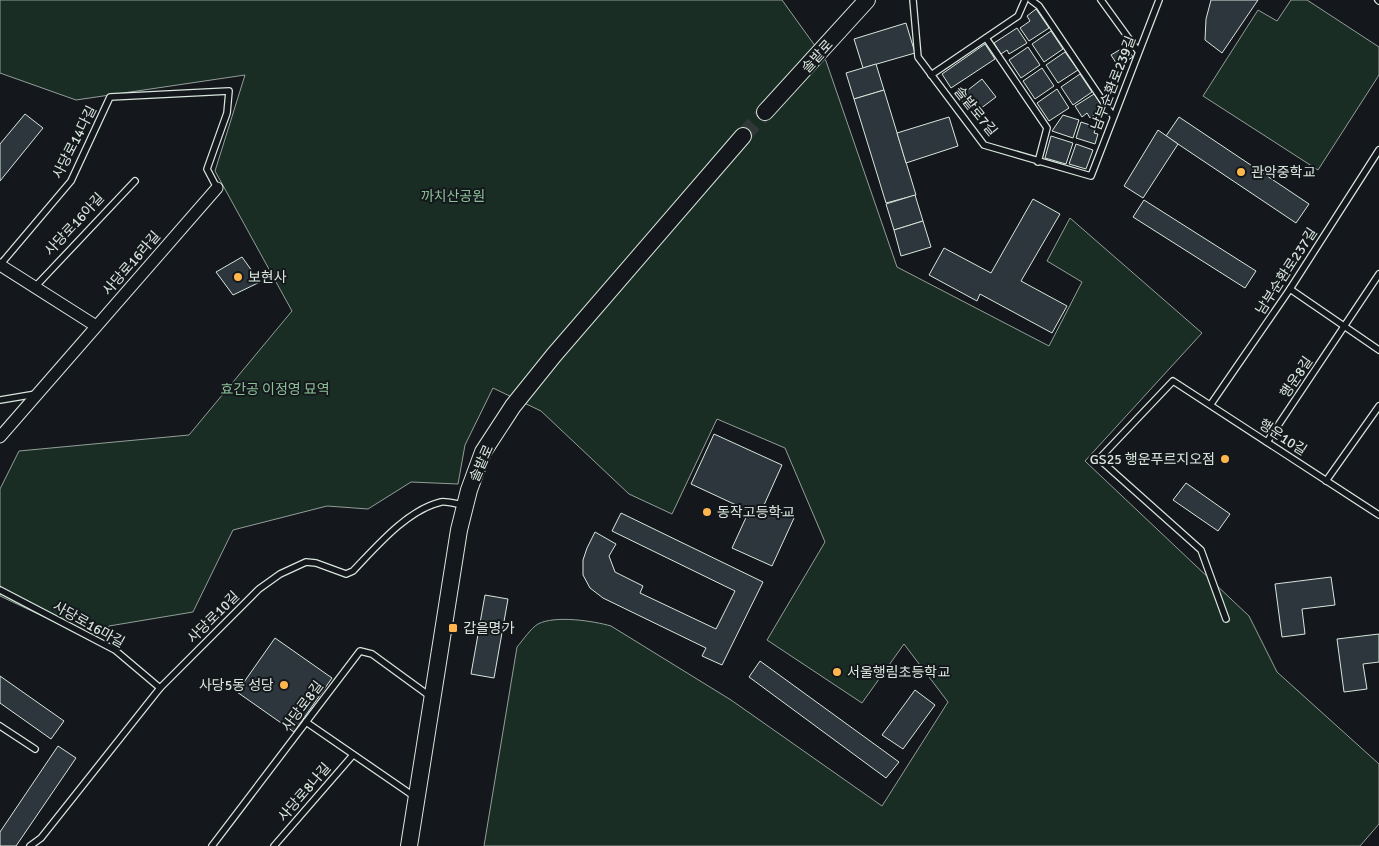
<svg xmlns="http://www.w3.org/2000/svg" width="1379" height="846" viewBox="0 0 1379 846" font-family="Signika,'Noto Sans KR',sans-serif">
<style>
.green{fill:#1a2d24;stroke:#939e99}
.building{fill:#2c363c;stroke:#d8e6dc}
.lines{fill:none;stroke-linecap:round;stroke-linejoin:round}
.secondary-tunnel{stroke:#313739;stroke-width:16;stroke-dasharray:16 8;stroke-linecap:butt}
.lane-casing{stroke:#d8e6dc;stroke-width:8}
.street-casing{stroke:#d8e6dc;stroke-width:13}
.secondary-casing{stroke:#d8e6dc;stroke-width:18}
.lane{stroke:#14181c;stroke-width:5.5}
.street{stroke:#14181c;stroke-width:11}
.secondary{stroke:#14181c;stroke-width:16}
.poi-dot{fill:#ffb74d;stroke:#14181c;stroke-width:2}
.labels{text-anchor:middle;stroke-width:4;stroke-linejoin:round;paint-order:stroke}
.street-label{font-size:14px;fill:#d8e6dc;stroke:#14181c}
.poi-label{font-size:14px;fill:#d8e6dc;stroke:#14181c;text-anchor:start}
.park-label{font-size:14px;fill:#8ac095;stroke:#14181c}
</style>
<rect width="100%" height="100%" fill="#14181c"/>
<!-- green -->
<g class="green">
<path d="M0,0H782L826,61L897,267L1049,346L1082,282L1047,261L1070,218L1202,333L1085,461L1249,616L1277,672L1379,764V824L1360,846H484L517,647C523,640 531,628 538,624C555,615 594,621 611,626L731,700L882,806L948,702L904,644L862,703L767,640L825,542L785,448L717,419L672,514L629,494L541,411L493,388L465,445L458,484L411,482L368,509L327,506L233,530L193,612L109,626L93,640L0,596V489L19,451L189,435L292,311L215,171L245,75L76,100L0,73Z"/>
<path d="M1291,0H1307L1379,47V75L1318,170L1203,96L1258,10L1277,21Z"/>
</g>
<!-- building -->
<g class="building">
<path d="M1258,0L1222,53L1205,40L1206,19L1211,0Z"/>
<path d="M1036,9L1049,28L1029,41L1020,28L1030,21L1027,16Z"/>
<path d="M906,23L915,53L863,68L854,39Z"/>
<path d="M1017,28L1027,43L1009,54L1007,50L1001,54L994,43Z"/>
<path d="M1051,31L1063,49L1044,62L1032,44Z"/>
<path d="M985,44L995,59L951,88L942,74Z"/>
<path d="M1126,46L1133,57L1118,66L1111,55Z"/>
<path d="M1028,47L1040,65L1021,78L1009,60Z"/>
<path d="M1065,52L1078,70L1058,83L1046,65Z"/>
<path d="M876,64L884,90L854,99L846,73Z"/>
<path d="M1042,68L1054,86L1035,99L1023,81Z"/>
<path d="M1080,74L1092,92L1073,105L1061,87Z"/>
<path d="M982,79L996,97L972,115L959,97Z"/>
<path d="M1057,89L1069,108L1049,121L1037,103Z"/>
<path d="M884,90L916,195L886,203L854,99Z"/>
<path d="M1094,94L1105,110L1104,115L1099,119L1095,114L1090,118L1087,113L1082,117L1075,106Z"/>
<path d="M25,114L43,128L0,181V144Z"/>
<path d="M1063,115L1079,120L1073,138L1052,131Z"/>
<path d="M949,117L958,146L906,163L897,133Z"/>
<path d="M1179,117L1309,204L1296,223L1166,136Z"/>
<path d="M1081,122L1096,127L1094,133L1098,134L1095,144L1076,138Z"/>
<path d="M1158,130L1178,144L1143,198L1124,186Z"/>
<path d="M1051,136L1073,143L1066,164L1045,158Z"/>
<path d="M1076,144L1093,150L1086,169L1069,164Z"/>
<path d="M915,195L923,221L894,230L886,204Z"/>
<path d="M1033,199L1060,214L1021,281L1067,306L1052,333L980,294L977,301L929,275L944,248L991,273Z"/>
<path d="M1144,200L1256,271L1245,288L1133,217Z"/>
<path d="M923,221L931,247L901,256L894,230Z"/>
<path d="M242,257L260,282L233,295L216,272Z"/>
<path d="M714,434L782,465L764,505L794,518L772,566L732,548L749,511L691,484Z"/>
<path d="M1186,483L1230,514L1218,531L1173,500Z"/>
<path d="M621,513L763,582L722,665L702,656L706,648L603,598L590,588L583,575V560L587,548L595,532L616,544L609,556L615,572L643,586L640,593L716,629L735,591L612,531Z"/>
<path d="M1331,577L1335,605L1302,609L1305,634L1282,637L1275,584Z"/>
<path d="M485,595L508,599L494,678L471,674Z"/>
<path d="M1379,634V662L1363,664L1367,689L1344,692L1337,639Z"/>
<path d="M275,638L332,678L294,732L237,692Z"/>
<path d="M760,661L899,762L886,778L749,677Z"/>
<path d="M0,676L64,721L51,739L0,703Z"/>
<path d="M915,690L935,705L903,749L882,735Z"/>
<path d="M58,746L76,758L16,846H0V832Z"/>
</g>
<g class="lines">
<!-- secondary-tunnel -->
<path class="secondary-tunnel" d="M743,136L765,112"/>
<defs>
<g id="lane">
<path d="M913,0L918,57L984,145L1091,176L1159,0"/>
<path d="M1031,0L1039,6L1113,116"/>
<path d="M1101,0L1138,51"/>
<path d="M1378,0L1379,1"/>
<path d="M986,38L1047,128L1038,162"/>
<path d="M931,75L1018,16L1025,0"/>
<path d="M0,265L71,181L110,97L229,91L227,113L207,169L217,188"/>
<path d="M34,288L135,181"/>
<path d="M1290,289L1379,350"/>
<path d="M0,400L36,394"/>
<path d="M1211,404L1290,289L1379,150"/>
<path d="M1267,442L1379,274"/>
<path d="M1326,481L1379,406"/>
<path d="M0,590L115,650L160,688"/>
<path d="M1226,619L1201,550L1099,459L1173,381L1379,515"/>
<path d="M306,722L415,797"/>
<path d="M0,726L35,749"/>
<path d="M30,846L41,838L160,688L259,589L280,574L306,562L316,563L346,574L353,571C376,547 407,510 441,502C447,501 456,504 464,505"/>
<path d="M212,846L360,651L372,654L431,697"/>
<path d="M274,846L353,755"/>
</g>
<g id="street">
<path d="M0,265L96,326"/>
<path d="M0,437L217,188"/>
</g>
<g id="secondary">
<path d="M765,112L867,0"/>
<path d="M409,846L459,530L469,490L483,452L513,406L554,355L743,136"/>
</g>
</defs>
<!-- lane casing -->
<use href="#lane" class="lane-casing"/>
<!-- street casing -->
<use href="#street" class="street-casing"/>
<!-- secondary casing -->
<use href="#secondary" class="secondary-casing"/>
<!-- lane -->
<use href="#lane" class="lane"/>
<!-- street -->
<use href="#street" class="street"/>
<!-- secondary -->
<use href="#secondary" class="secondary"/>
</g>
<!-- markers -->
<g class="poi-dot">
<circle cx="1241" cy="172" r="5"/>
<circle cx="238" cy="277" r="5"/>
<circle cx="1225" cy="459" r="5"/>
<circle cx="707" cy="512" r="5"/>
<rect x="448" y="623" width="10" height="10" rx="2.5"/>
<circle cx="837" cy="672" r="5"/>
<circle cx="284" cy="685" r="5"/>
</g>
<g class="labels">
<!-- street labels -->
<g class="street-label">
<text transform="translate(817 56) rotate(-48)" y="5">솔밭로</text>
<text transform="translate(1113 83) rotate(-69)" y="5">남부순환로239길</text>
<text transform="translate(976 111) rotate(51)" y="5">솔밭로7길</text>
<text transform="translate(74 142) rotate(-63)" y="5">사당로14다길</text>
<text transform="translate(74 224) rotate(-47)" y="5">사당로16아길</text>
<text transform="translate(131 263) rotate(-49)" y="5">사당로16라길</text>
<text transform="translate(1286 271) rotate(-57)" y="5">남부순환로237길</text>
<text transform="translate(1296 377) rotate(-56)" y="5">행운8길</text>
<text transform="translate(1283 437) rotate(33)" y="5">행운10길</text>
<text transform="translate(481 463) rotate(-66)" y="5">솔밭로</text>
<text transform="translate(213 617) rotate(-45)" y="5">사당로10길</text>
<text transform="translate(89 624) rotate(29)" y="5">사당로16마길</text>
<text transform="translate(302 706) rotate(-53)" y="5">사당로8길</text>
<text transform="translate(304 792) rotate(-49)" y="5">사당로8나길</text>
</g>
<!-- poi labels -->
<g class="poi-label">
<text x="1251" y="177">관악중학교</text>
<text x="248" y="282">보현사</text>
<text x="1215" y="464" text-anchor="end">GS25 행운푸르지오점</text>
<text x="717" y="517">동작고등학교</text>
<text x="463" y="633">갑을명가</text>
<text x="847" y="677">서울행림초등학교</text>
<text x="274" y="690" text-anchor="end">사당5동 성당</text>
</g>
<!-- park labels -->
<g class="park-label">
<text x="453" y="201">까치산공원</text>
<text x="275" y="394">효간공 이정영 묘역</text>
</g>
</g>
</svg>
